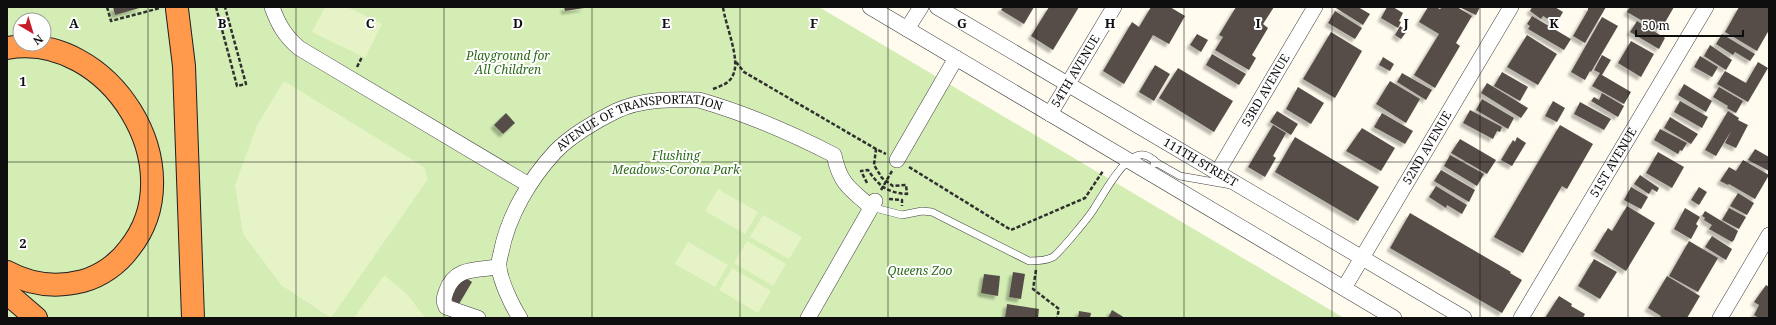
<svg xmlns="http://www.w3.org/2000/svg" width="1776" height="325" viewBox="0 0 1776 325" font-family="'Noto Serif',serif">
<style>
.green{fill:#d3edb4;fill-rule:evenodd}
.pitch{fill:#e5f3c7}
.building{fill:#574e49;filter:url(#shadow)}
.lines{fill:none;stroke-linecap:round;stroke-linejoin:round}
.lane-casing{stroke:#414141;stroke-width:8}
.street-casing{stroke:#414141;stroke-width:16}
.highway-casing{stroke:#1f1f1f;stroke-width:24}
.path{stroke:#303030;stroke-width:2.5;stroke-dasharray:4 2;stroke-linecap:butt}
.lane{stroke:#fff;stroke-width:7}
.street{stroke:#fff;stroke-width:15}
.highway{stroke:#ff994c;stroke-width:22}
.grid{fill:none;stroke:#0e0e0e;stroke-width:1;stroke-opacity:0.55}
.labels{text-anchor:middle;stroke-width:4;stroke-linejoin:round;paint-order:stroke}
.park-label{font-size:12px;font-style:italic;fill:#2b6b18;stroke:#fff}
.street-label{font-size:12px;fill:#0e0e0e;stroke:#fff}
.grid-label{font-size:13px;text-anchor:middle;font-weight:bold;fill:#0e0e0e;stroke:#fff;stroke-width:4;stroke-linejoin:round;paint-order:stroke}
</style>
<defs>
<filter id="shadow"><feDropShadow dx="-3.5" dy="3.5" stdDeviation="1" flood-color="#0004"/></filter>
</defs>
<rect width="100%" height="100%" fill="#fffbee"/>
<!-- green -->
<path class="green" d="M7,7H819L1344,318H7ZM20,20H44V44H20Z"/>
<!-- pitch -->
<g class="pitch">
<path d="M325,7H347L382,24L365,58L312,32Z"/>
<path d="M284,81L424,167L428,179L331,318L281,285L243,234L235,185L257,125Z"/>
<path d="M718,189L758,212L745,234L705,211Z"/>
<path d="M763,215L802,237L789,259L750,237Z"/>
<path d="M747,241L786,264L773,286L734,263Z"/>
<path d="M688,242L728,265L715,287L675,264Z"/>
<path d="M732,268L771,291L758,313L719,290Z"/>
<path d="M384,275L407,294L425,318H354Z"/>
</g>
<!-- building -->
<g class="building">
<path d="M113,7H143L115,15Z"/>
<path d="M564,7H584V8L565,11Z"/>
<path d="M1003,7H1034L1024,24L1001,10Z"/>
<path d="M1049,7H1079L1053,50L1031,36Z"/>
<path d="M1151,7H1170L1185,16L1169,44L1153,35L1124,84L1103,71L1132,22L1139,27Z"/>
<path d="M1236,7H1274L1263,24L1268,28L1252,55L1256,58L1249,70L1215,50L1223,37L1219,35Z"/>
<path d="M1337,7H1358L1370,14L1363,25L1336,8Z"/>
<path d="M1387,7H1393L1403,13L1399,21L1401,22L1398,28L1381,18Z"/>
<path d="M1428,7H1436L1440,9L1442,7H1457L1472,16L1456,43L1460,46L1435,88L1414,75L1439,34L1419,22Z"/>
<path d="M1459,7H1480L1476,15Z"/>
<path d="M1532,7H1555L1563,12L1556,24L1543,16L1541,19L1530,11Z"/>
<path d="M1588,7H1606L1585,43L1573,36L1588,10Z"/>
<path d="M1630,7H1674L1660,31L1627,12Z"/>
<path d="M1739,7H1769V30L1757,51L1725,32Z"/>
<path d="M1335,11L1362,28L1355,39L1328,23Z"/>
<path d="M1532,16L1571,39L1564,50L1528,29L1530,26L1527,24Z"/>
<path d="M1602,17L1618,26L1591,72L1590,71L1585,80L1571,72Z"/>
<path d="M1637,21L1665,38L1659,49L1630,32Z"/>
<path d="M1400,26L1407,31L1401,39L1395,35Z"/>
<path d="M1331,32L1362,51L1335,98L1303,79Z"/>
<path d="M1197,34L1208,40L1201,52L1190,45Z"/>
<path d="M1722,34L1755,54L1750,61L1735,52L1733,55L1716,44Z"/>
<path d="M1527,35L1557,54L1538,85L1507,67Z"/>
<path d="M1631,41L1654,54L1641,77L1618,63Z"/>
<path d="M1710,45L1732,60L1726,70L1704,56Z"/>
<path d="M1212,54L1246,74L1239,85L1206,65Z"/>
<path d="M1602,55L1611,60L1602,75L1631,92L1624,104L1592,86L1600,73L1594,70Z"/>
<path d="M1700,56L1718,67L1712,77L1694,67Z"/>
<path d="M1383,57L1394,64L1390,71L1379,65Z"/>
<path d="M1758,62L1768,68L1748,102L1717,84L1725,71L1746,83Z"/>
<path d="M1155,65L1170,74L1154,101L1139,92Z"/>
<path d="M1178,68L1233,101L1214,132L1159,98Z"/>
<path d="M1502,72L1528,87L1520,101L1494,86Z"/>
<path d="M1402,73L1432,90L1426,100L1397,82Z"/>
<path d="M1390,81L1420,99L1406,123L1376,104Z"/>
<path d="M1487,83L1528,108L1521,118L1481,93Z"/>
<path d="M1684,84L1712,101L1706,112L1678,95Z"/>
<path d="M1298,87L1324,103L1311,124L1286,109Z"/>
<path d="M1719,87L1743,101L1736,113L1727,108L1728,106L1713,97Z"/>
<path d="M1602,93L1624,106L1618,117L1591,101L1594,97L1599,100Z"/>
<path d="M1482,99L1514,118L1508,129L1476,110Z"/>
<path d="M1553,101L1565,108L1557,122L1545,116Z"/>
<path d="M1680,101L1708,117L1702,128L1674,112Z"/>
<path d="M1580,102L1611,119L1604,130L1574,114Z"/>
<path d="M1470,110L1502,127L1500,132L1497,131L1493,139L1463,123Z"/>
<path d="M1277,111L1298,124L1291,135L1270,122Z"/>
<path d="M1728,111L1739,118L1738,120L1748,125L1736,148L1725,143L1731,131L1716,156L1705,150Z"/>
<path d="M506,113L515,123L503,134L494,125Z"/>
<path d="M1382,113L1413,131L1405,144L1374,127Z"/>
<path d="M1670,117L1698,134L1691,144L1664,128Z"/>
<path d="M1273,125L1286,133L1273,156L1276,158L1265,177L1248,167Z"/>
<path d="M1560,125L1593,144L1567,189L1562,186L1523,253L1494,237Z"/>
<path d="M1362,128L1395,148L1381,171L1346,151Z"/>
<path d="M1660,129L1687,143L1682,151L1680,150L1678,154L1654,140Z"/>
<path d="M1295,137L1379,187L1358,221L1275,172Z"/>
<path d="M1517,137L1526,143L1512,166L1501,160L1513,140L1515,142Z"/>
<path d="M1460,139L1496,160L1487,174L1451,153Z"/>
<path d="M1755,149L1769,157V171L1748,160Z"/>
<path d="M1658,152L1684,167L1672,188L1646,173Z"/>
<path d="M1450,155L1484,174L1477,186L1444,166Z"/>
<path d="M1743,160L1769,175L1755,199L1729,184L1728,185L1720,181L1729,167L1736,171Z"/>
<path d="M1441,170L1475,190L1469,202L1434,181Z"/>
<path d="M1640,175L1659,188L1657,192L1652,189L1649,194L1634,184Z"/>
<path d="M1436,186L1467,205L1462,214L1447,205L1446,208L1429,197Z"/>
<path d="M1631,187L1648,197L1641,209L1624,200Z"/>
<path d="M1699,187L1707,192L1699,205L1691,200Z"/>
<path d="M1738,193L1754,203L1747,215L1730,206Z"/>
<path d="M1627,206L1655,223L1626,271L1594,251L1608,228L1612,231Z"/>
<path d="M1685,208L1700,217L1696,224L1698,226L1691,239L1674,229Z"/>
<path d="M1729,208L1746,217L1739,229L1722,220Z"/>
<path d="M1705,211L1738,231L1734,240L1732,242L1709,229L1712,225L1704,220L1705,218L1702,216Z"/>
<path d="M1410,213L1511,272L1510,273L1522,280L1502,313L1390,248Z"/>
<path d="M1712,236L1732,249L1726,260L1705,247Z"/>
<path d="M1689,241L1718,258L1698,292L1669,276Z"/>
<path d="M1594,259L1617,272L1600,299L1578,286Z"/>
<path d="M1013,272L1025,274L1021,299L1009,297Z"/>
<path d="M460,274L472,282L459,304L446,297Z"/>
<path d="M984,274L1000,276L998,296L981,293Z"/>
<path d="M1667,276L1700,296L1687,318H1659L1661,316L1648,308Z"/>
<path d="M1766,285L1769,287V318H1759L1754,315L1759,305L1754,302Z"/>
<path d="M1559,296L1572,304L1571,306L1585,314L1583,318H1545Z"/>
<path d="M1007,304L1039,309L1038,318H1005Z"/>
<path d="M1112,310L1125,318H1108Z"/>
<path d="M1079,311L1091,313L1090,318H1078Z"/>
</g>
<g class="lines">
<defs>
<g id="lane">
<path d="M1154,164L1157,163L1180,176L1231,185"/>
<path d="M871,207L902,215L922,211L932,212L1029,261C1037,261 1046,261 1053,257C1059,253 1091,215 1095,207C1104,194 1125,152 1144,155C1149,156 1154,160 1157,163"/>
</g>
<g id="street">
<path d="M272,7C278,24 285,36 299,48L529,185"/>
<path d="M870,7L1394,318"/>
<path id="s1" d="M937,7L1464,318"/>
<path d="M907,29L921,7"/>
<path id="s2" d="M1050,114L1114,7"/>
<path d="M897,160L956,58"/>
<path id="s3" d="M1217,173L1315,7"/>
<path id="s4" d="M1344,288L1511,7"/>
<path d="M478,318L446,307C443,301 444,298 446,292C454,267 476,270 499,267"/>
<path id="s5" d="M520,318C512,306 501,282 499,268C498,263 500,257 501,253C508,216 530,179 555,152C569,137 597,120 616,111C642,99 671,99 699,100C748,114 789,132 834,155C840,184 850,189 871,207"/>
<path d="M808,318L875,201"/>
<path id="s6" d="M1521,318L1706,7"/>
<path d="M1720,318L1769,235"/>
</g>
<g id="highway">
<path d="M177,9L184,66L193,318"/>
<path d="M7,48C109,30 195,168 129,249C118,264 101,276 83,281C56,288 31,285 7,272"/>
<path d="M7,293L36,318"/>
</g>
</defs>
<!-- lane casing -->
<use href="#lane" class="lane-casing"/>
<!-- street casing -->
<use href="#street" class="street-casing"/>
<!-- highway casing -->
<use href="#highway" class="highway-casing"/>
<!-- path -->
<g class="path">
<path d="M107,7L111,21L160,8"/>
<path d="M216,7L237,86L246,84L225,7"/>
<path d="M736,62L744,72L876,149"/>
<path d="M357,67L362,57"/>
<path d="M713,89C721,86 730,83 733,75C741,60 725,24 723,7"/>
<path d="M909,167L1011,230L1085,198L1103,171"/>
<path d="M867,183L861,171L868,170C878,185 887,193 907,194L906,185L893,186L882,178L874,165L876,149L886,154"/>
<path d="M881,190L892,171"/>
<path d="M889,199L902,200V206"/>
<path d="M1036,270L1033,289L1059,309L1057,318"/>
</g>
<!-- lane -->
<use href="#lane" class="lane"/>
<!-- street -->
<use href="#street" class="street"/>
<!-- highway -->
<use href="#highway" class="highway"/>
</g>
<!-- grid -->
<path class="grid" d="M148,7V318M296,7V318M444,7V318M592,7V318M740,7V318M888,7V318M1036,7V318M1184,7V318M1332,7V318M1480,7V318M1628,7V318M7,162H1769"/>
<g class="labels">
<!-- park labels -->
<g class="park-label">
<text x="508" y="60">Playground for<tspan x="508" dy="14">All Children</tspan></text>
<text x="676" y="160">Flushing<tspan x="676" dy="14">Meadows-Corona Park</tspan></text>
<text x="920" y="275">Queens Zoo</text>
</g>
<!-- street labels -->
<g class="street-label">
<text dy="4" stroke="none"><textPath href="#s2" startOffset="50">54TH AVENUE</textPath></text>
<text dy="4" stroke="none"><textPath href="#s3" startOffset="96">53RD AVENUE</textPath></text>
<text dy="4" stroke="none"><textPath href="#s5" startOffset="279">AVENUE OF TRANSPORTATION</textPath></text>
<text dy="4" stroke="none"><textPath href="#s4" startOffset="163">52ND AVENUE</textPath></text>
<text dy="4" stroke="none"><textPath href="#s6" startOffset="181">51ST AVENUE</textPath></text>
<text dy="4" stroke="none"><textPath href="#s1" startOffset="306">111TH STREET</textPath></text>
</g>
</g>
<g class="grid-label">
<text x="74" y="28">A</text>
<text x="222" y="28">B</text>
<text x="370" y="28">C</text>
<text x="518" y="28">D</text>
<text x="666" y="28">E</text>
<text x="814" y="28">F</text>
<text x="962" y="28">G</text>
<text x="1110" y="28">H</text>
<text x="1258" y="28">I</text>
<text x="1406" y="28">J</text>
<text x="1554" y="28">K</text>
<text x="23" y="86">1</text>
<text x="23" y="248">2</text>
</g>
<!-- border -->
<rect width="1776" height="325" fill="none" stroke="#0e0e0e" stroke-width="16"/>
<!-- north arrow -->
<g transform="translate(32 32) rotate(142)"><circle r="19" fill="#ffffff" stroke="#9f9f9f"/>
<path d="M0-3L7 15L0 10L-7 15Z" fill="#c91a27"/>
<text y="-6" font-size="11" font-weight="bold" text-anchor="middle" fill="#0e0e0e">N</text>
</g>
<!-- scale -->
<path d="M1636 30v6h107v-6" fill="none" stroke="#0e0e0e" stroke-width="2"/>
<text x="1642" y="30" font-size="12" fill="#0e0e0e" stroke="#ffffff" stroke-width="3" paint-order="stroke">50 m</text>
</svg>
